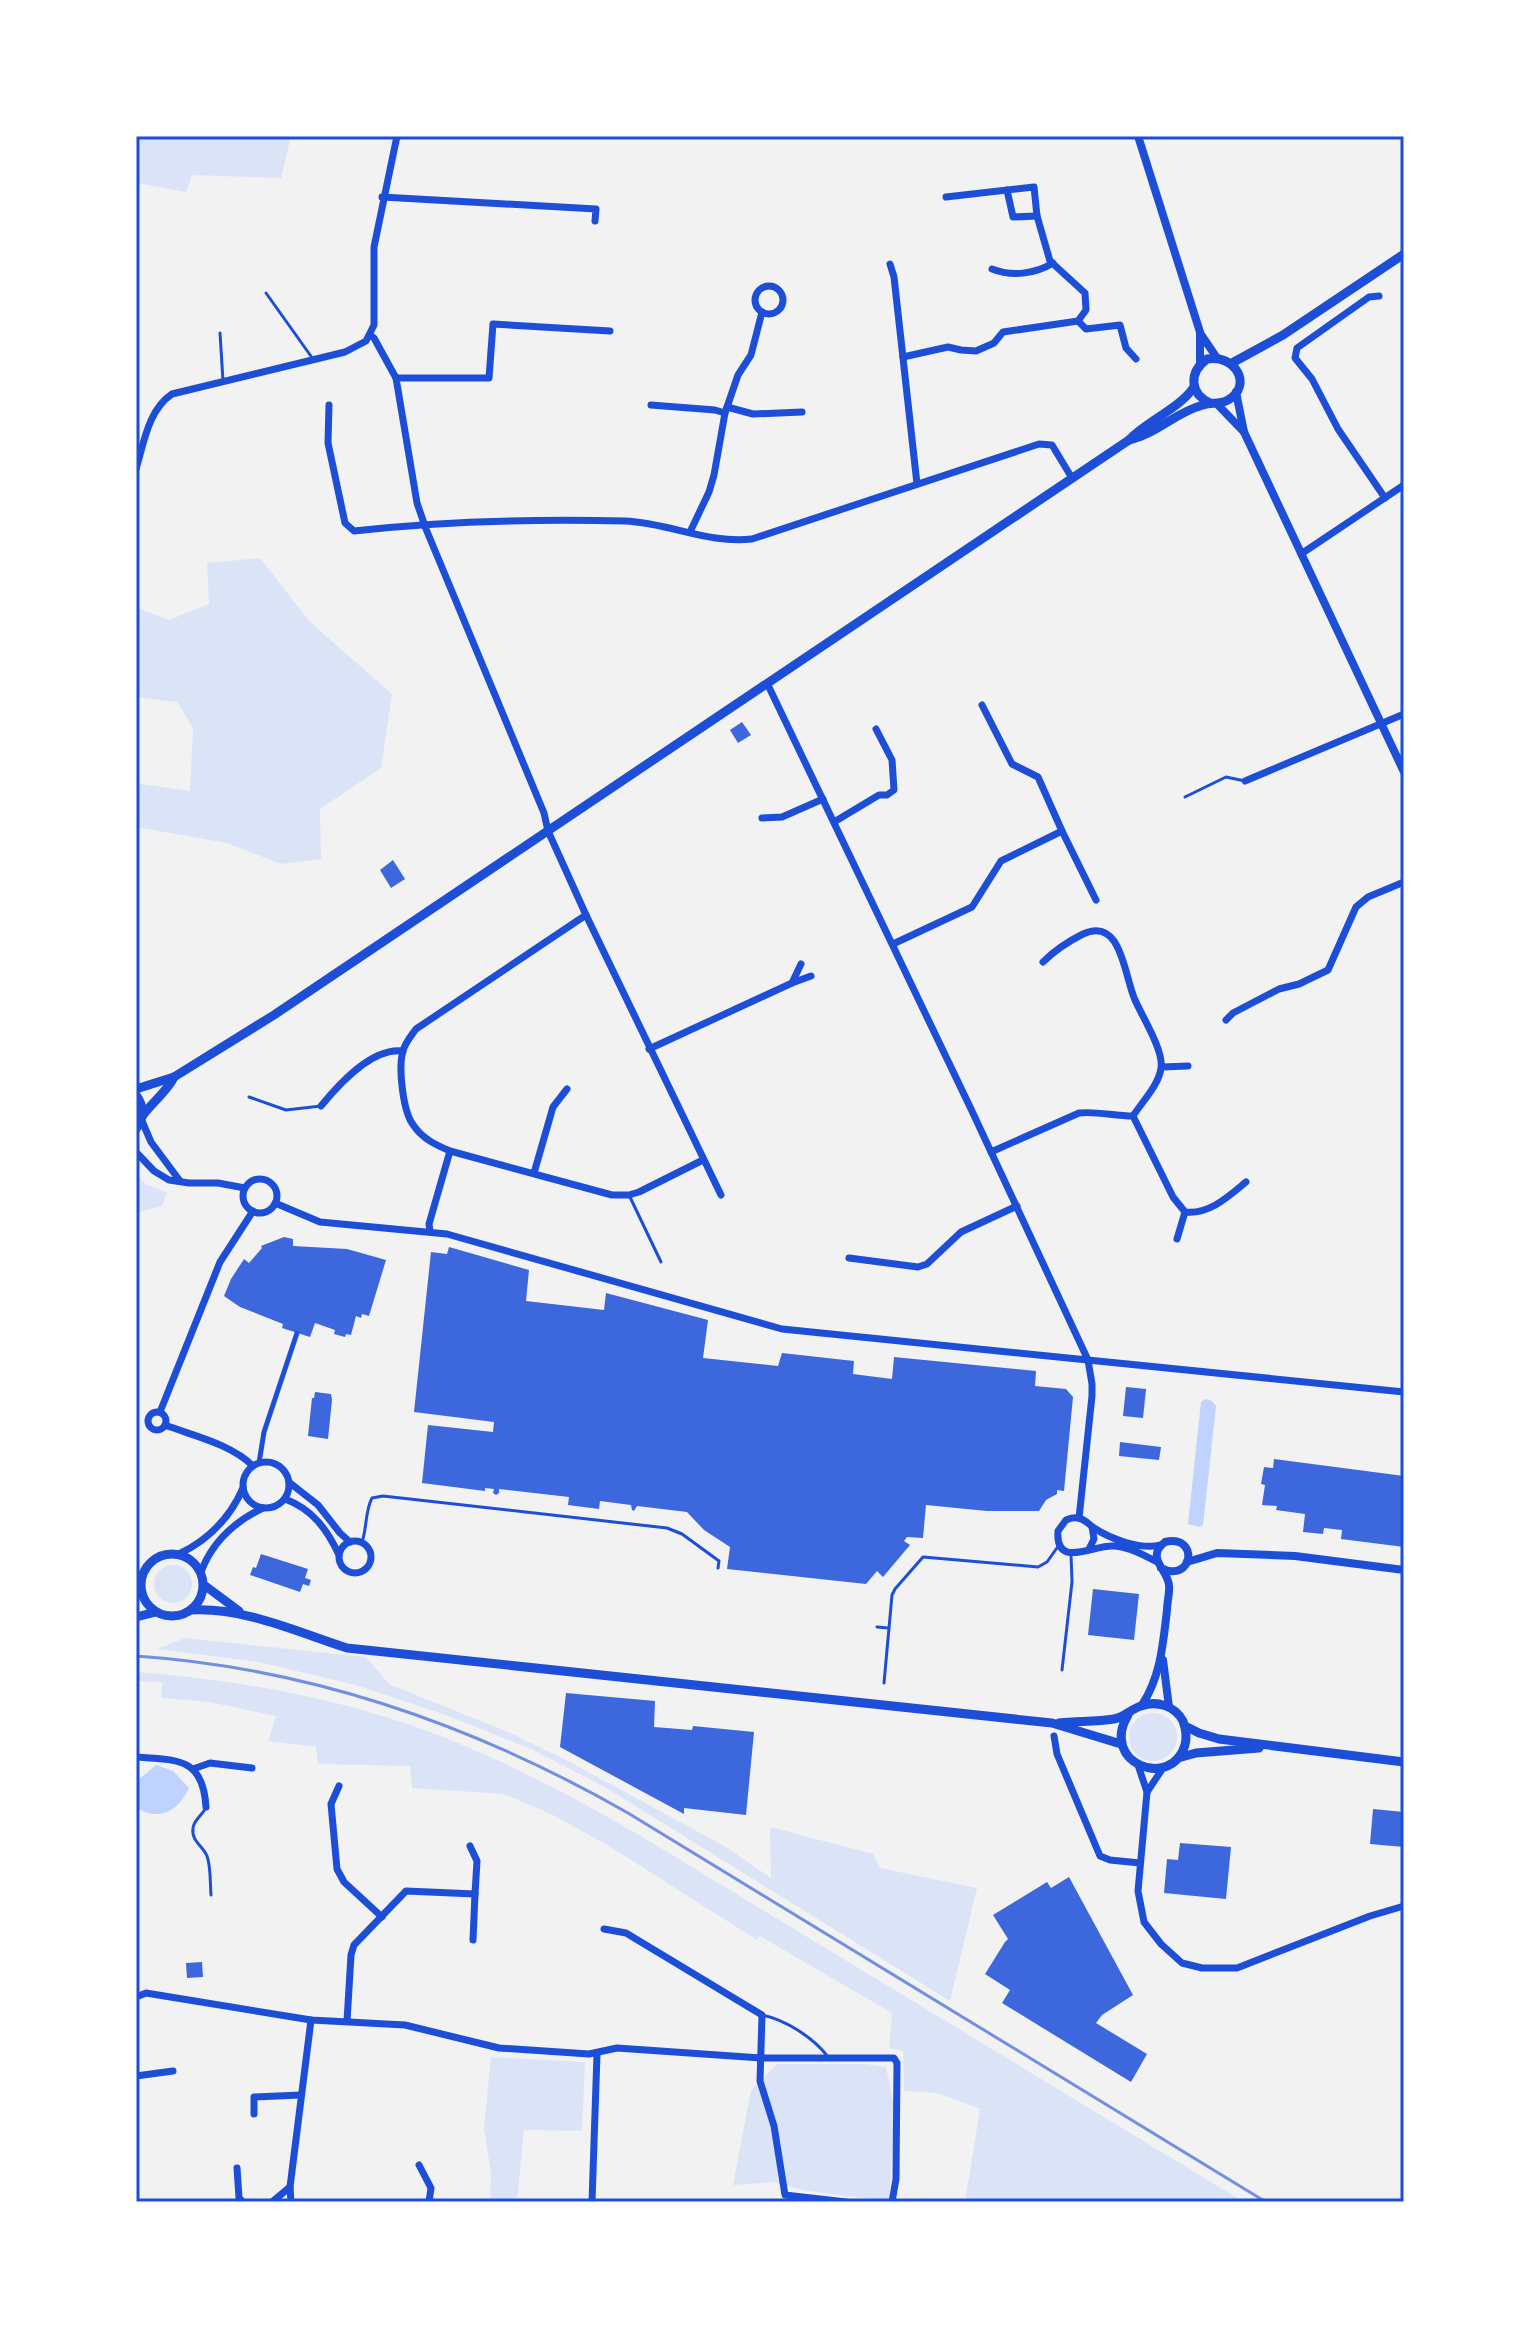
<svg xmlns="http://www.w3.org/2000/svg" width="1540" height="2338" viewBox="0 0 1540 2338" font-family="'Fira Sans',sans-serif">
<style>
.green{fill:#dbe4f7}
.water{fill:#bfd3fe}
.building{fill:#3d67dc}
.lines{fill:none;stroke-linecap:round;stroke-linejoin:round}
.service{stroke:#1d4ed8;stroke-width:3}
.pedestrian{stroke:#1d4ed8;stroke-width:5}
.minor{stroke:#1d4ed8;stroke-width:7}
.tertiary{stroke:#1d4ed8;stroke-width:8}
.secondary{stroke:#1d4ed8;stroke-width:9}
.rail{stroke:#7290e2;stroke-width:3}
.neatline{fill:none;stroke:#1d4ed8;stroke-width:3}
</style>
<rect width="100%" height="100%" fill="#f2f2f2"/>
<!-- green -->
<g class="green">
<path d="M136,136H291L281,178L192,175L186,192L136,183Z"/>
<path d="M260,558L310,622L392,694L381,768L320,809L321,859L281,864L227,843L136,827V783L190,791L193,728L177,702L136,697V607L169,620L209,604L207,563Z"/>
<path d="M136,1175L146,1184L167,1193L162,1206L136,1213Z"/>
<circle cx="173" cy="1584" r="19"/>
<path d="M185,1638L366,1657L389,1684L508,1732L568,1761L726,1847L771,1878L770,1827L873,1854L880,1868L977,1888L950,2001L603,1786L529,1748L443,1714L356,1685L258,1662L157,1649Z"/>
<path d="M136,1672C244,1680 357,1701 458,1743C528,1772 594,1808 659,1847L1244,2202H965L980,2109L937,2093L904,2091L903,2051L889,2048L892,2013L760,1936L757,1940L609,1846L551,1814L503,1794L412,1788L410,1766L318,1764L316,1747L268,1741L276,1716L209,1702L161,1698L162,1682L136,1681Z"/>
<circle cx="1153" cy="1737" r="24"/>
<path d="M491,2057L585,2062L582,2131L524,2130L517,2202H490L491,2174L484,2128Z"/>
<path d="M777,2064H866L886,2067L895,2110L889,2202L802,2190L773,2182L733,2185L751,2090Z"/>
</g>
<!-- water -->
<g class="water">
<path d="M1206,1399L1212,1401L1216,1406L1203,1525L1199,1527L1188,1524L1201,1402Z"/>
<path d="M156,1765L173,1771L189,1788C179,1810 159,1823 136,1807V1782Z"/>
</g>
<!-- building -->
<g class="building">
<path d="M742,722L751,735L738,743L730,730Z"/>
<path d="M393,860L405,879L391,888L380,870Z"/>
<path d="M284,1237L293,1239V1246L347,1249L386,1260L369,1316L362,1314L361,1318L356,1316L351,1335L346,1334L345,1337L334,1334L335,1330L315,1323L310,1337L282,1328L283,1324L240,1307L224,1296L231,1279L244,1259L249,1263L262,1248L261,1246Z"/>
<path d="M449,1247L529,1270L526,1301L604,1310L606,1293L708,1320L703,1358L778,1366L782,1353L854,1361L853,1374L892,1379L894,1357L1036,1371L1035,1386L1066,1389L1073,1397L1064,1491L1057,1490V1494L1046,1500L1039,1511H987L926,1505L923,1538L907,1537L904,1541L910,1545L883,1577L877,1571L866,1584L727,1569L730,1547L704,1530L687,1512L637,1506L634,1511L632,1510L631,1505L600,1501L599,1509L568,1505L569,1497L499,1489V1493L496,1495L493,1493L494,1489L485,1488V1491L422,1483L428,1425L493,1432L494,1422L414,1412L431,1252L447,1254Z"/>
<path d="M1126,1387L1146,1389L1143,1418L1123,1416Z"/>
<path d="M315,1392L331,1394L332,1400L328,1439L308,1436L312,1398H314Z"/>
<path d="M1120,1442L1161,1447L1159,1460L1119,1456Z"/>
<path d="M1274,1459L1404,1476V1547L1341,1539L1342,1530L1324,1528L1323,1534L1303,1532L1305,1514L1276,1510L1277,1506L1262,1505L1265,1485L1261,1484L1264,1467L1273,1468Z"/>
<path d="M261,1554L308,1569L305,1578L311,1580L309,1586L303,1584L300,1592L250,1575L253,1567L256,1568Z"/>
<path d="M1093,1589L1139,1594L1134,1640L1088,1635Z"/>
<path d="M566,1693L655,1701L654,1727L692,1730L693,1726L754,1732L746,1815L684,1808V1814L560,1747Z"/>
<path d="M1373,1809L1404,1812V1847L1370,1844Z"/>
<path d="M1180,1843L1231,1847L1226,1899L1164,1893L1167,1859L1178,1860Z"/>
<path d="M1069,1877L1133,1995L1102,2015L1096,2023L1147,2054L1131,2082L1002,2003L1010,1990L985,1974L1005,1942L1008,1939L993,1915L1047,1882L1051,1888Z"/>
<path d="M202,1962L203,1977L187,1978L186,1963Z"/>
</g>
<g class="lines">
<!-- service -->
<g class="service">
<path d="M266,293L313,359"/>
<path d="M220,333L223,381"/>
<path d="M1185,797L1226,777L1245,781"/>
<path d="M249,1097L286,1110L321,1106"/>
<path d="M629,1195L661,1262"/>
<path d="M362,1542C367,1528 365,1511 372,1498L383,1496L667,1528L682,1534L719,1561L718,1568"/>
<path d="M877,1627L888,1628"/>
<path d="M1062,1670L1072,1582L1071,1554"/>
<path d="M884,1683L892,1595L895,1589L923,1557L1038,1567L1047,1562L1059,1545"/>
<path d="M206,1807C203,1815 194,1819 193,1828C191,1841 203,1846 207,1856C211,1867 210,1883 211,1895"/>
<path d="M762,2015C786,2020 814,2038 828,2057"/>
</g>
<!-- pedestrian -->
<path class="pedestrian" d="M259,1463L264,1432L297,1333"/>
<!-- minor -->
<g class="minor">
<path d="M1007,190L1013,217L1037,216"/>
<path d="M382,197L596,209L595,221"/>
<path d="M890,264L894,277L917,484"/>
<path d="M992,269C1012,277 1035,274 1053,263"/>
<circle cx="769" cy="300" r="14"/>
<path d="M1379,296L1369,297L1297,348L1295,358L1312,379L1338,429L1385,498"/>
<path d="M1078,321L1086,329L1120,325L1126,348L1136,359"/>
<path d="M370,335L374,338L396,378L417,503L426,529L544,813L548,831L586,915L721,1195"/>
<path d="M903,357L948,347L961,350L976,351L994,343L1003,332L1078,321L1086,310L1085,293L1050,261L1037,216L1034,187L946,197"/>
<path d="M396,378H489L493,324L610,331"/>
<path d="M329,405L328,443L345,523L354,531C444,521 535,519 625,521C670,523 708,544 752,539L1039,444L1052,445L1072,478"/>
<path d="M651,405L715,410L725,413"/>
<path d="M727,407L753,414L802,412"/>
<path d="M136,469C144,443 148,410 172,394L345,352L366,341L374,325V247L397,136"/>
<path d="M690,532L709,492L714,475L725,413L738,375L751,355L762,312"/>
<path d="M1301,554L1404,485"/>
<path d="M767,683L971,1109L1088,1360L1092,1384V1396L1079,1518"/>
<path d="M1245,781L1404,714"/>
<path d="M762,818L782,817L823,799"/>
<path d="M834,822L879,795H887L894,790L892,760L876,729"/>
<path d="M1062,831L1096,900"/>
<path d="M586,915L416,1029C411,1036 405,1043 403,1051C398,1068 403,1113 414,1126C423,1139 436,1145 450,1151L612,1195H629L639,1192L703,1160"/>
<path d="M893,944L972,907L1001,861L1062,831L1038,777L1012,764L982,705"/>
<path d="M792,983L811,976"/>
<path d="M1226,1020L1233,1013L1279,989L1299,984L1328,970L1356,907L1368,897L1404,882"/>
<path d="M649,1049L792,983L801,964"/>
<path d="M1162,1067L1188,1066"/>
<path d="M321,1106C339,1084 372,1047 403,1051"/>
<path d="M1133,1116L1173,1197L1185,1212C1209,1215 1229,1196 1246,1182"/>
<path d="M142,1121L151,1142L180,1181"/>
<path d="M136,1152L154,1171L169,1180L189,1183H218L245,1188"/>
<path d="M991,1152L1079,1113C1097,1111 1114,1116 1133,1116C1142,1102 1159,1085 1161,1068C1164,1051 1142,1016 1135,1000C1124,976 1122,916 1083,934C1067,942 1056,949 1043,962"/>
<path d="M534,1173L553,1107L567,1089"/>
<circle cx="260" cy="1196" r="17"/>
<path d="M275,1203L320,1222L447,1234L782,1329L1404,1392"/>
<path d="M430,1231L429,1224L450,1151"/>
<path d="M1177,1239L1185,1212"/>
<path d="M849,1258L918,1267L927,1264L961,1232L1017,1206"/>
<circle cx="157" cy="1421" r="9"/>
<path d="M160,1412L220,1262L253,1211"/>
<path d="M165,1425C194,1436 231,1444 253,1466"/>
<circle cx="266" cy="1485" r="23"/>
<path d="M290,1483L318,1505L340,1533L350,1542"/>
<path d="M285,1499C312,1509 327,1529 339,1555"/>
<circle cx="355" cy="1557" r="16"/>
<path d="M1089,1549L1094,1539L1092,1527"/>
<path d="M179,1554C208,1540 230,1518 243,1488"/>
<path d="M1157,1562C1144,1555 1129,1547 1114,1546C1094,1544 1055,1570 1058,1531L1066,1520C1071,1518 1072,1517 1078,1518C1085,1519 1088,1524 1094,1528C1111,1539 1140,1550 1161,1545"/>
<path d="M201,1572C212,1542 234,1522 263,1508"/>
<path d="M1054,1736L1057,1754L1100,1856L1110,1860L1140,1863"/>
<path d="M136,1757C177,1760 203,1757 206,1807"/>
<path d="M1138,1765L1147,1792"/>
<path d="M1163,1768L1147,1792L1138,1891L1144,1922L1161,1944L1182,1963L1202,1968H1237L1370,1916L1404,1906"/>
<path d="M193,1769L210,1763L252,1768"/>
<path d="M339,1786L331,1804L337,1869L344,1882L382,1917"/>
<path d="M604,1929L626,1933L762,2015L760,2081L774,2126L785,2195L846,2202"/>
<path d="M473,1940L475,1894"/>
<path d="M136,1997L146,1993L311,2020L405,2025L499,2048L589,2054L617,2048L761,2058H894L897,2063L896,2179L892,2202"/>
<path d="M347,2021L351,1955L354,1945L406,1891L475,1894L477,1861L470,1846"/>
<path d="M136,2076L173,2071"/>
<path d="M254,2114V2097L301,2095"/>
<path d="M419,2165L431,2188L429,2202"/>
<path d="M237,2168L239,2198L243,2202"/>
<path d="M272,2202L290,2187"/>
<path d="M291,2202L290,2187L311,2020"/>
<path d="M592,2202L597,2054"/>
</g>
<!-- tertiary -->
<g class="tertiary">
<path d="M1138,136L1200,332V364"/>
<path d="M1200,333L1217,358"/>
<path d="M1236,392L1244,432L1404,772"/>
<path d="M1217,404L1244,432"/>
<path d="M1187,1562L1217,1553L1295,1556L1404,1570"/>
<path d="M1163,1660L1169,1707"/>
<path d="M1142,1705C1161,1676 1163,1643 1167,1610C1167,1602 1170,1592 1169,1585C1167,1568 1145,1558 1165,1542C1200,1534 1193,1584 1161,1568"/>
</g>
<!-- secondary -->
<g class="secondary">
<path d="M1232,363L1283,335L1404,254"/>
<path d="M1129,440C1156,434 1176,412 1203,405C1211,402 1220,405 1228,400C1253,386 1236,354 1207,359C1189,372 1189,393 1210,403"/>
<path d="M136,1089L174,1077L274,1015L1129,440C1148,420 1178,410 1194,387"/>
<path d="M136,1095C144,1106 145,1118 136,1129"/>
<path d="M143,1115C151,1104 169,1089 174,1077"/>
<circle cx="172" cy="1585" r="31"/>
<path d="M204,1585L239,1611"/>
<path d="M191,1610C244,1607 297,1632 347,1648L1052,1723L1121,1744"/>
<path d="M136,1617L156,1612"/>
<path d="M1059,1723C1077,1721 1096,1722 1114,1719C1125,1717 1131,1709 1141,1706C1157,1700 1175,1706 1183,1721C1186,1729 1187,1737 1185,1745C1171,1791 1099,1763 1128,1715"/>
<path d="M1185,1726L1199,1733L1219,1739L1404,1762"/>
<path d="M1178,1758L1196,1753L1259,1748"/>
</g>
<!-- rail -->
<path class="rail" d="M136,1656C311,1668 476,1726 628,1813L1266,2202"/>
</g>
<!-- border -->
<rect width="1540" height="2338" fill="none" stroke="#ffffff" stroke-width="276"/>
<rect x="138" y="138" width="1264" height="2062" class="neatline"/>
</svg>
